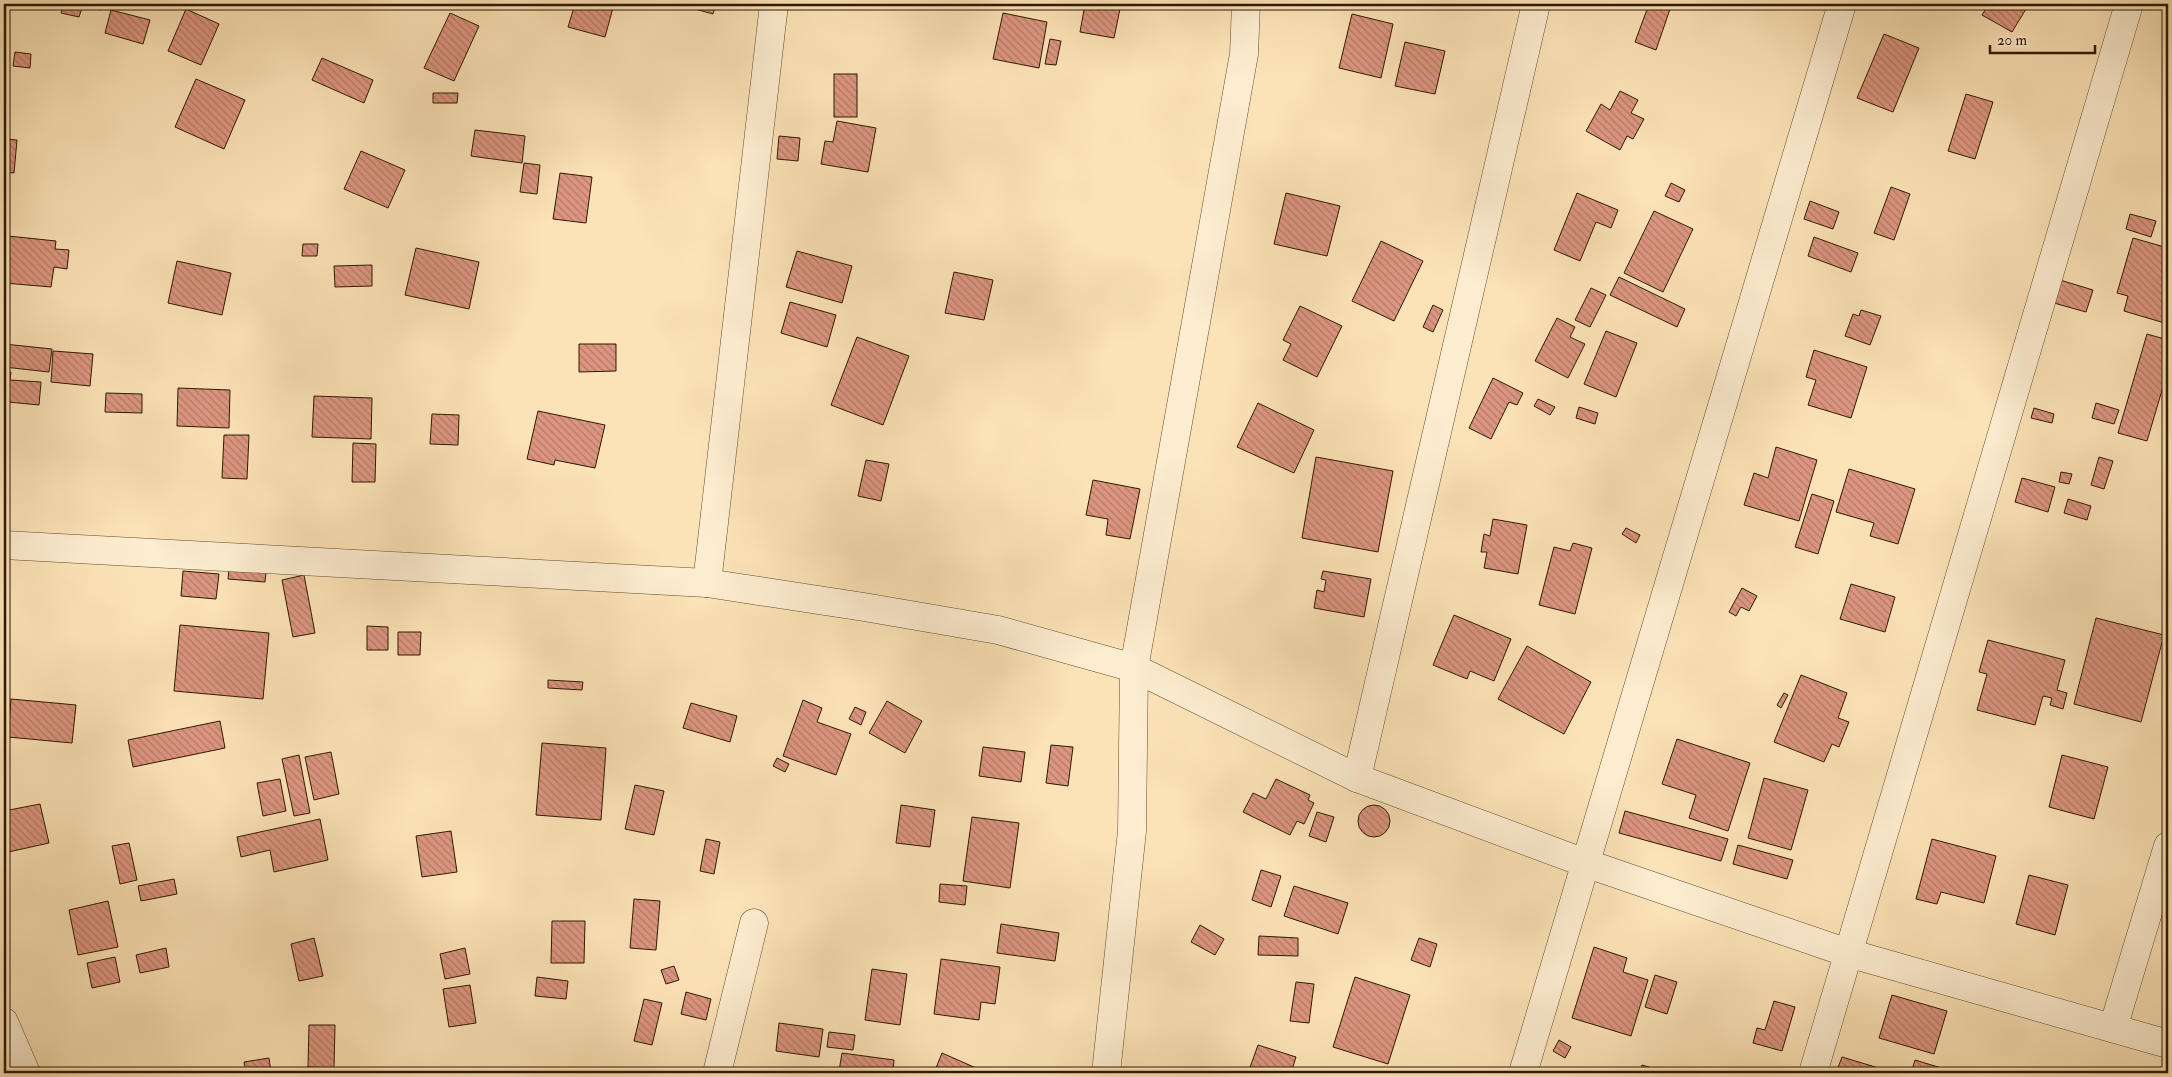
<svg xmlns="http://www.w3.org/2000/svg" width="2172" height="1077" viewBox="0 0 2172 1077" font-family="'IM FELL Double Pica',serif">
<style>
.building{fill:url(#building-back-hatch);stroke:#2d1900}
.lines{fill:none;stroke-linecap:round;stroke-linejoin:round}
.minor-casing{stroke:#614c2e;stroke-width:29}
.minor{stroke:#fdedd0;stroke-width:28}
</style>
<defs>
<pattern id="building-back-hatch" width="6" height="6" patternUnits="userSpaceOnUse" patternTransform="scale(1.25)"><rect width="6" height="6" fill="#dd9681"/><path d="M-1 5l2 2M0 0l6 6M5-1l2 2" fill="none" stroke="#b47a67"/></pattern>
</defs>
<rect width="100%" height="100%" fill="#fce3b7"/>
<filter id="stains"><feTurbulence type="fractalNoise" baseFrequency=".004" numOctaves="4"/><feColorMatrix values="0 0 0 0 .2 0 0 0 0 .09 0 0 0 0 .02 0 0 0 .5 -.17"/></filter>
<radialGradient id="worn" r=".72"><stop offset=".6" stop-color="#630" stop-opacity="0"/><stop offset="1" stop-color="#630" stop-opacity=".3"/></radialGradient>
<!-- building -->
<g class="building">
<path d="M64,4H103L101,10L83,5L79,17L61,13Z"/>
<path d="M575,4H614L605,37L568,27Z"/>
<path d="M696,4H716L713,14L695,9Z"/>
<path d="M1085,4H1121L1114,38L1080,32Z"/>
<path d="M1649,4L1670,9L1656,50L1635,42Z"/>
<path d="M1989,4H2029L2012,32L1982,15Z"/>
<path d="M186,9L219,24L201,65L168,51Z"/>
<path d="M111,10L150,20L143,44L105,33Z"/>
<path d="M450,13L479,26L454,81L424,68Z"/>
<path d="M1003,13L1047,22L1039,68L993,59Z"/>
<path d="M1352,14L1393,24L1381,78L1339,68Z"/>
<path d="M1884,34L1919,48L1893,112L1857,98Z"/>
<path d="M1050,39L1061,41L1056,65L1045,64Z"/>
<path d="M1405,42L1445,51L1435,94L1395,86Z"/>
<path d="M15,52L31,54L30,68L13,66Z"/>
<path d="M322,58L373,80L364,103L312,80Z"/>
<rect x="834" y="74" width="23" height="43"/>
<path d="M196,79L245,100L224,149L175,127Z"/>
<path d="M1620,91L1638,100L1631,113L1644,119L1633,139L1627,136L1620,150L1586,131L1601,104L1610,110Z"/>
<path d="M433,93H458L457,103H433Z"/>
<path d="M1966,94L1993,102L1975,159L1948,151Z"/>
<path d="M837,121L876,128L868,172L821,164L825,141L833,142Z"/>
<path d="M475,130L525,136L522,163L471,156Z"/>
<path d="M779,136L800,138L798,161L777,159Z"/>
<path d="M4,139L17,140L14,173L4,172Z"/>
<path d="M361,151L405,170L388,208L344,189Z"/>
<path d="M524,163L540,165L537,194L520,192Z"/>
<path d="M560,173L592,177L586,223L553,219Z"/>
<path d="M1671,183L1685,190L1679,202L1665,196Z"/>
<path d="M1891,187L1910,194L1894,240L1874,233Z"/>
<path d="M1286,193L1340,206L1327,256L1274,244Z"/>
<path d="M1577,193L1618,210L1611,228L1596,222L1580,261L1554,250Z"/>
<path d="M1810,201L1839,212L1833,229L1804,219Z"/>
<path d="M1654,211L1693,229L1663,292L1624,273Z"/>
<path d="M2130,214L2156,221L2151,237L2126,229Z"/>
<path d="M8,236L56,241L55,249L69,250L67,269L54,267L51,287L4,283Z"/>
<path d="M1814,237L1858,253L1851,272L1808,256Z"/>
<path d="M2133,238L2168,248V324L2124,311L2128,296L2117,293Z"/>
<path d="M1381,241L1423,261L1394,321L1352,301Z"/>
<path d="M303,244H318L317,256H302Z"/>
<path d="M416,248L479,262L469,309L405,295Z"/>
<path d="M797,251L852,266L842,303L786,287Z"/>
<path d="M177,261L231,273L222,315L168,303Z"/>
<path d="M372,265V286L335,287L334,266Z"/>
<path d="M954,272L993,280L984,320L945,313Z"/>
<path d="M1619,277L1685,309L1677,327L1610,295Z"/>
<path d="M2060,280L2093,290L2086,312L2054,303Z"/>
<path d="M1591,288L1606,295L1590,327L1575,320Z"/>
<path d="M790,302L836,315L827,347L781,333Z"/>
<path d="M1433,305L1443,310L1433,332L1423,327Z"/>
<path d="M1300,306L1342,326L1317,377L1283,360L1291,344L1283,340Z"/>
<path d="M1861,310L1881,316L1870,345L1845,336L1853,314L1859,316Z"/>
<path d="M1557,318L1575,327L1570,337L1585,344L1568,378L1535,361Z"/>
<path d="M1606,331L1637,343L1616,397L1584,384Z"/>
<path d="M2147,334L2168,340V370L2147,441L2118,433Z"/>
<path d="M857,337L909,356L883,425L831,405Z"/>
<path d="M4,344L52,349L49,372L4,367Z"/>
<path d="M579,344H616V371L579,372Z"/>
<path d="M1814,350L1867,367L1851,418L1808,405L1816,380L1806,377Z"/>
<path d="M53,351L93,354L90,386L51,382Z"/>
<path d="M4,372H11L10,380L41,382L39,405L8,402L6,421H4Z"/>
<path d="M1493,378L1523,393L1517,405L1509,402L1491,439L1469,428Z"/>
<path d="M178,388L230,390L229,428L177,426Z"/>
<path d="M106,393L142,394V413L105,412Z"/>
<path d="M314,396L372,398L371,439L312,437Z"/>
<path d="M1538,399L1555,407L1550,415L1534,406Z"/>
<path d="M1258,403L1314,430L1294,473L1237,447Z"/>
<path d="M2096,403L2119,410L2114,424L2092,418Z"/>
<path d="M1579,407L1598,413L1595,424L1576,418Z"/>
<path d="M2034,408L2054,414L2052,423L2031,418Z"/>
<path d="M538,411L605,425L595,468L555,460L554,465L527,459Z"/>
<path d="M432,414L459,415L458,445L430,444Z"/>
<path d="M224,435H249L247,479L222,478Z"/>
<path d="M353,443L376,444L375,482H352Z"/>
<path d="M1776,447L1817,460L1799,521L1744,505L1754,473L1768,478Z"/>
<path d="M1316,457L1393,471L1378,552L1302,538Z"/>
<path d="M2099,457L2113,461L2104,489L2091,485Z"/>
<path d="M866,460L889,464L881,501L858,496Z"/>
<path d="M1849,469L1915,489L1898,544L1870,536L1874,523L1836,512Z"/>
<path d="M2061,472L2072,474L2069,484L2059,482Z"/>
<path d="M2022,478L2055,487L2048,512L2015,502Z"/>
<path d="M1093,480L1140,489L1130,539L1106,535L1108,519L1086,515Z"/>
<path d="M1812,494L1834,501L1818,554L1795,547Z"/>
<path d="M2068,499L2091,506L2087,520L2064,513Z"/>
<path d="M1493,519L1527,525L1518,574L1484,568L1487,552H1481L1484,534L1490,536Z"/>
<path d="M1626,528L1640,535L1636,543L1622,534Z"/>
<path d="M1573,543L1592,548L1575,614L1539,605L1554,547L1570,551Z"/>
<path d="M230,561L267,563L265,582L228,579Z"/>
<path d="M183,571L219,574L216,599L181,596Z"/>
<path d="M1323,571L1371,579L1364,617L1314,608L1317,590L1324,592L1326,580L1321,579Z"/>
<path d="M304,575L315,633L293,637L282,580Z"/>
<path d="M1851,584L1895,597L1885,632L1840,619Z"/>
<path d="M1742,588L1757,596L1749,611L1741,607L1736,616L1729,612Z"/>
<path d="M1454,615L1511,639L1494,681L1470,671L1467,679L1433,665Z"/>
<path d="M2096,618L2164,635L2141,722L2074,704Z"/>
<path d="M180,625L269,633L263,699L174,691Z"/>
<path d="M367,626L388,627V650H367Z"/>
<path d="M398,632H421L420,655H398Z"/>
<path d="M1988,640L2065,660L2057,690L2067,693L2063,709L2050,705L2052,698L2043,696L2035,725L1977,710L1987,674L1979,672Z"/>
<path d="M1527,646L1591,682L1564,734L1498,699Z"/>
<path d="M1801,675L1847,693L1838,718L1849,722L1839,747L1832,744L1824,762L1774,742Z"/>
<path d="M548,680L583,682L582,690L548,688Z"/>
<path d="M1784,693L1788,695L1781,708L1777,705Z"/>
<path d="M11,699L76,705L72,743L8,737Z"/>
<path d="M803,700L822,708L817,722L851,734L836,775L783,756Z"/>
<path d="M887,701L922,721L905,753L869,733Z"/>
<path d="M691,703L737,716L730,742L683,728Z"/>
<path d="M855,707L866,712L861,725L849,719Z"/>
<path d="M220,721L225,748L133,767L128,740Z"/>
<path d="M1677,739L1750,763L1728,831L1689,818L1696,795L1662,784Z"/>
<path d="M542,743L606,748L601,820L536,815Z"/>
<path d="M1051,745L1073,747L1068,786L1046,783Z"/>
<path d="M983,747L1025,752L1021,782L979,776Z"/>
<path d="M331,752L339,794L314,800L305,757Z"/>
<path d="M299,755L310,813L294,816L282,759Z"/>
<path d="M2062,755L2108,767L2094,819L2049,807Z"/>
<path d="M777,758L789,764L785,772L773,766Z"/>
<path d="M1764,778L1808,790L1791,850L1748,838Z"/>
<path d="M280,779L286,811L263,816L257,783Z"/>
<path d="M1276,779L1310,795L1308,800L1314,803L1304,824L1297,821L1290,835L1243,812L1253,793L1266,799Z"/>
<path d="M635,785L664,791L654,835L625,829Z"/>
<path d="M40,804L49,843L4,853V811Z"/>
<path d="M901,805L935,810L930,847L896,843Z"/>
<circle cx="1374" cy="821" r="16"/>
<path d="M1625,811L1728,839L1721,861L1619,833Z"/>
<path d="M1317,812L1334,817L1326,842L1309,836Z"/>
<path d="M972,817L1019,823L1010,888L963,881Z"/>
<path d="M320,819L328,860L274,872L270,850L241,857L237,837Z"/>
<path d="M451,831L457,872L422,877L416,836Z"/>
<path d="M706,839L720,842L714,874L700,871Z"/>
<path d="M1932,839L1996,856L1984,903L1941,892L1937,904L1916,899Z"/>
<path d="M129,843L137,880L120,884L112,846Z"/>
<path d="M1738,845L1793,860L1787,879L1733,864Z"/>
<path d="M1261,870L1281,876L1271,907L1252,900Z"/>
<path d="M2029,875L2068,885L2055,935L2016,924Z"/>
<path d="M174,879L177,894L141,901L138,886Z"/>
<path d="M940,884L967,886L965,905L939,902Z"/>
<path d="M1294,886L1348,903L1338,934L1284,916Z"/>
<path d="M634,899L660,901L656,950L630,948Z"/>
<path d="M108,901L118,947L78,955L69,910Z"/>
<path d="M552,921H585L584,963H551Z"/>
<path d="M1001,924L1059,933L1055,961L997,953Z"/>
<path d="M1200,925L1224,939L1215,955L1191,942Z"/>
<path d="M1259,936L1298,938V956L1258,955Z"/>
<path d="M314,938L323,976L299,981L291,944Z"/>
<path d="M1419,938L1437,944L1430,967L1411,960Z"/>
<path d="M1594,947L1627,958L1623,972L1648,980L1631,1036L1572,1018Z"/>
<path d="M166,948L169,967L140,973L136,955Z"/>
<path d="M465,948L470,974L445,979L440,954Z"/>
<path d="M115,957L120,982L92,988L87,963Z"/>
<path d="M941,959L1000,967L995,1004L981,1002L979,1020L934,1014Z"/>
<path d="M674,966L679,980L666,984L661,970Z"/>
<path d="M872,969L907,974L900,1025L865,1020Z"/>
<path d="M1655,975L1677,982L1667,1014L1645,1007Z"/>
<path d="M537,977L568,981L566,999L535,996Z"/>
<path d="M1355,977L1410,995L1388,1064L1333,1047Z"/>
<path d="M1296,982L1314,984L1309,1023L1290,1021Z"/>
<path d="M470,985L476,1023L449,1027L443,989Z"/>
<path d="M686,992L711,999L706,1020L681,1014Z"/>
<path d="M1892,995L1947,1011L1934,1054L1879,1038Z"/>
<path d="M644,999L662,1003L652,1045L634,1041Z"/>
<path d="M1774,1001L1795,1007L1782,1051L1753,1043L1757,1028L1765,1030Z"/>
<path d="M779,1023L823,1029L819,1057L776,1051Z"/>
<path d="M309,1025H335L334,1068L308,1067Z"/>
<path d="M829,1032L855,1035L853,1050L827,1047Z"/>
<path d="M1559,1040L1571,1047L1565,1058L1553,1051Z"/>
<path d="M1258,1045L1296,1057L1291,1073H1248Z"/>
<path d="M842,1053L894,1060L893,1073H822L823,1069L839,1071Z"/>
<path d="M942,1053L976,1068L974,1073H934Z"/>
<path d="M1842,1057L1892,1072V1073H1836Z"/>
<path d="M269,1058L271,1073H246L244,1062Z"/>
<path d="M1915,1060L1948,1070L1947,1073H1911Z"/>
<path d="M1642,1065L1652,1068L1651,1073H1639Z"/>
</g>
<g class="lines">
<defs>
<g id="minor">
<path d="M4,545L707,583L864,607L998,630L1134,668L1357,778L1585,863L1848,953L2168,1044"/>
<path d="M707,583L774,4"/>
<path d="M1357,778L1536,4"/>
<path d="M4,1022L26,1073"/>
<path d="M2113,1028L2168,846"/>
<path d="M717,1073L754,923"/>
<path d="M1106,1073L1132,831L1134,668L1244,54L1246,4"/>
<path d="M1523,1073L1842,4"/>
<path d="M1813,1073L2129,4"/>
</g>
</defs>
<!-- minor casing -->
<use href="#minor" class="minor-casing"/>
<!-- minor -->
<use href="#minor" class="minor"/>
</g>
<!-- margin -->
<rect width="2172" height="1077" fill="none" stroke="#fce3b7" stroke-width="20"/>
<rect x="5" y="5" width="2162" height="1067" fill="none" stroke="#2d1900" stroke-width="2.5"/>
<rect x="10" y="10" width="2152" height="1057" fill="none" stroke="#2d1900"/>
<!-- scale -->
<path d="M1990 45v8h105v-8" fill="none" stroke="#2d1900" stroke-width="2.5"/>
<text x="1997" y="45" font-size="15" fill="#2d1900" stroke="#fdedd0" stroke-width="4" paint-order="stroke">20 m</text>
<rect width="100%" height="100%" filter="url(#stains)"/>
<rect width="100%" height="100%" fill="url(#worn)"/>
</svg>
